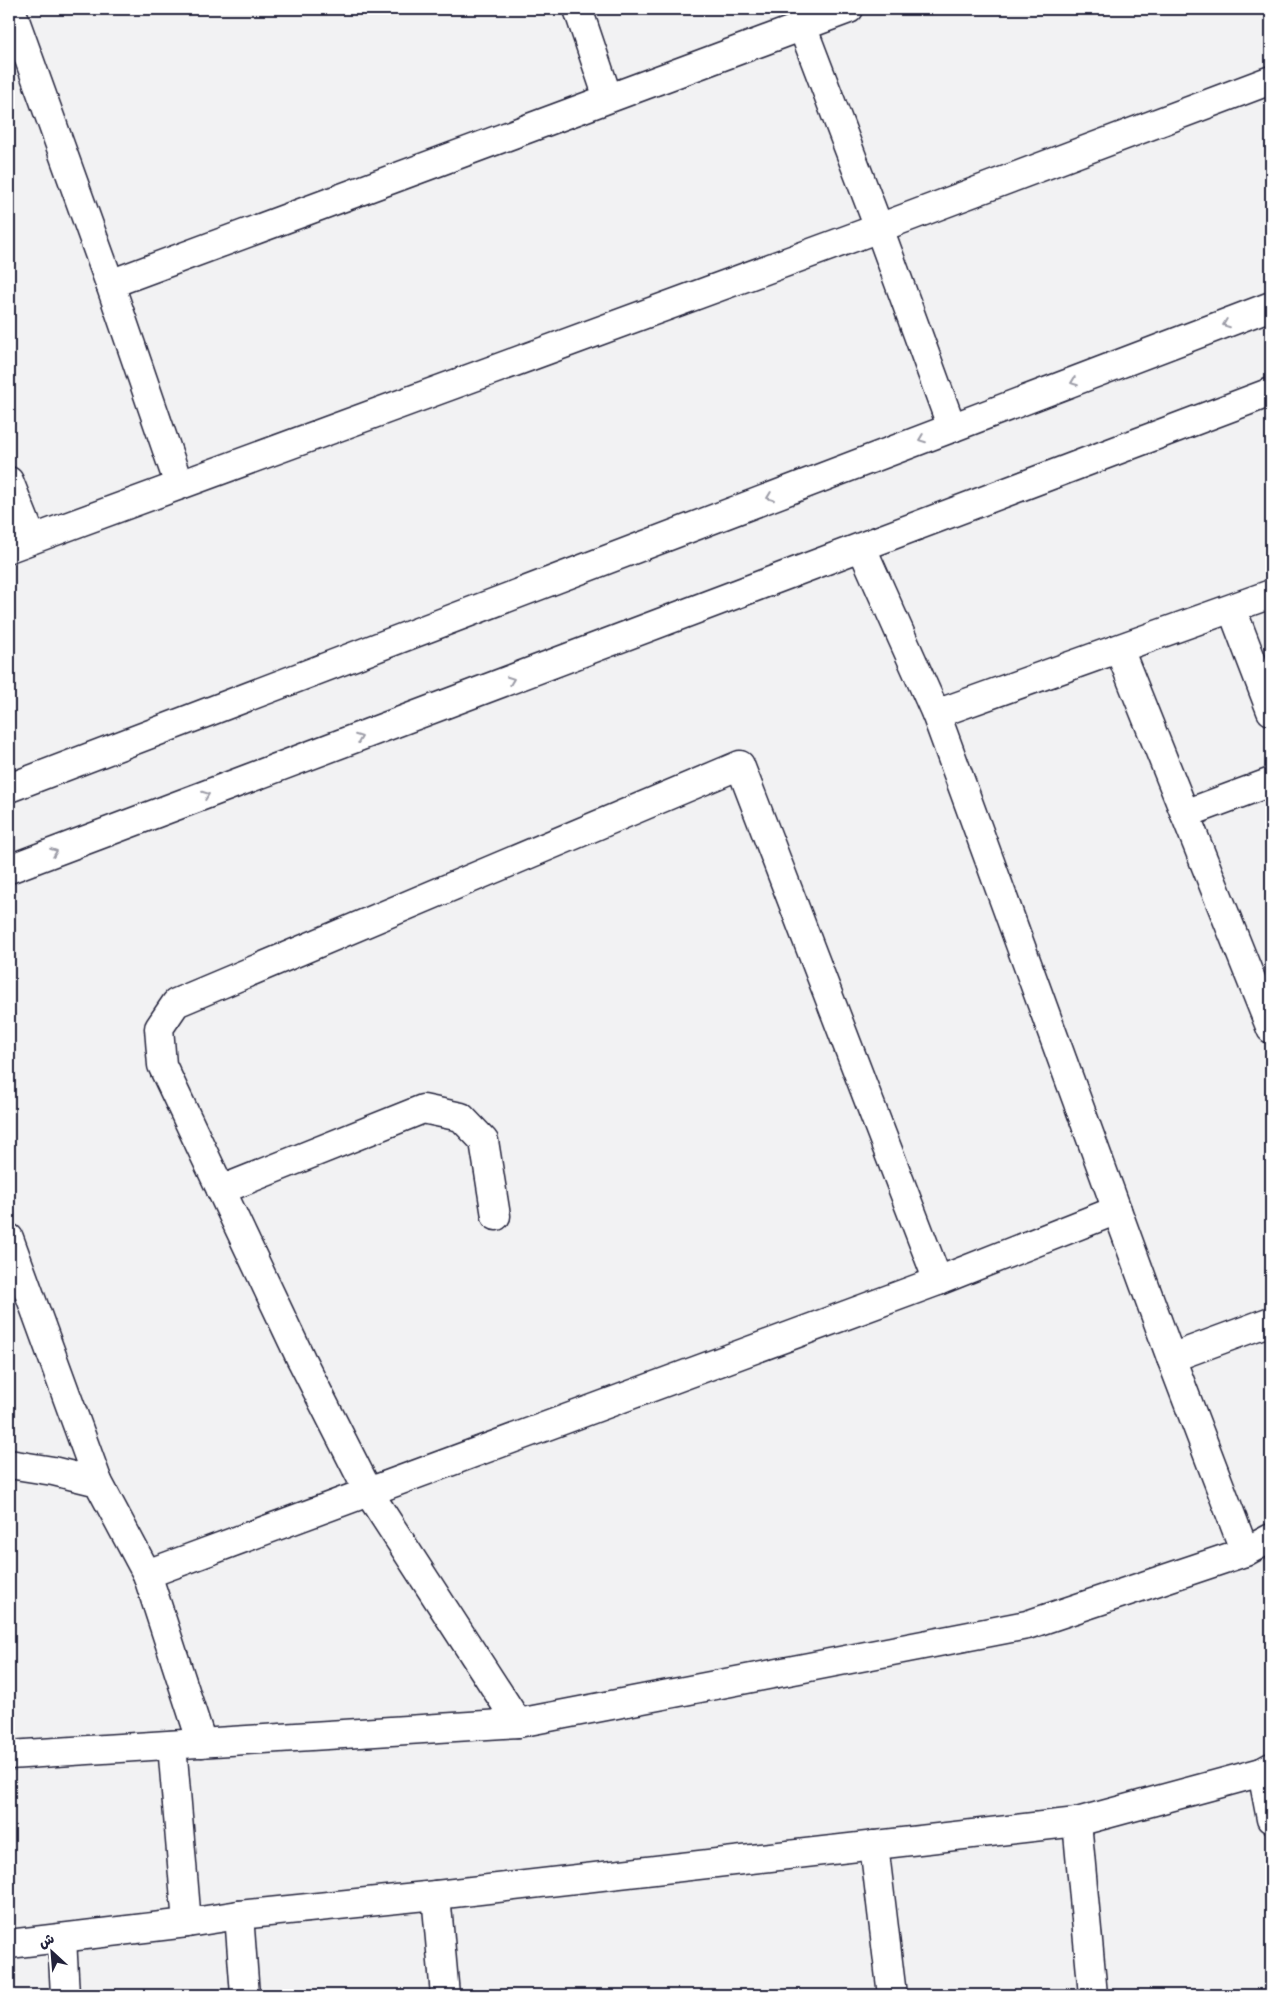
<svg xmlns="http://www.w3.org/2000/svg" width="1280" height="2004" viewBox="0 0 1280 2004" font-family="'Balsamiq Sans','Playpen Sans Arabic',sans-serif">
<style>
.lines{fill:none;stroke-linecap:round;stroke-linejoin:round}
.minor-casing{stroke:#22223b;stroke-width:31}
.tertiary-casing{stroke:#22223b;stroke-width:31}
.minor{stroke:#fff;stroke-width:28}
.tertiary{stroke:#fff;stroke-width:28}
.oneway{stroke:#9c9ca7}
</style>
<rect width="100%" height="100%" fill="#f2f2f3"/>
<filter id="ink" filterUnits="userSpaceOnUse"><feTurbulence type="fractalNoise" baseFrequency=".02" numOctaves="2"/><feDisplacementMap in="SourceGraphic" scale="10" xChannelSelector="R" yChannelSelector="G"/><feConvolveMatrix kernelMatrix="1 2 1 2 8 2 1 2 1" color-interpolation-filters="sRGB"/></filter>
<g filter="url(#ink)">
<g class="lines">
<defs>
<g id="minor">
<path d="M11,9L110,284L179,485"/>
<path d="M578,9L608,98"/>
<path d="M802,26L879,228L952,428"/>
<path d="M110,284L849,9"/>
<path d="M9,481L32,539"/>
<path d="M9,548L879,228L1271,80"/>
<path d="M862,548L936,714L1171,1358L1245,1552"/>
<path d="M1232,609L1271,711"/>
<path d="M1119,649L1271,1029"/>
<path d="M936,714L1271,594"/>
<path d="M1185,814L1271,782"/>
<path d="M221,1190L423,1109L461,1117L484,1141L496,1216"/>
<path d="M9,1238L98,1482"/>
<path d="M1171,1358L1271,1321"/>
<path d="M9,1464L53,1471L98,1482L147,1574L202,1743"/>
<path d="M147,1574L938,1281L1117,1210"/>
<path d="M518,1723L369,1493L301,1359L162,1065L159,1028L176,1003L740,765L938,1281"/>
<path d="M172,1745L187,1923"/>
<path d="M9,1755L518,1723L1027,1625L1245,1552L1271,1538"/>
<path d="M1262,1772L1271,1819"/>
<path d="M1077,1822L1093,1995"/>
<path d="M874,1845L892,1995"/>
<path d="M436,1895L445,1995"/>
<path d="M239,1915L245,1995"/>
<path d="M62,1938L65,1995"/>
<path d="M9,1944L187,1923L239,1915L436,1895L1077,1822L1262,1772L1271,1767"/>
</g>
<g id="tertiary">
<path d="M9,788L1271,306"/>
<path d="M9,869L1271,392"/>
</g>
</defs>
<!-- minor casing -->
<use href="#minor" class="minor-casing"/>
<!-- tertiary casing -->
<use href="#tertiary" class="tertiary-casing"/>
<!-- minor -->
<use href="#minor" class="minor"/>
<!-- tertiary -->
<use href="#tertiary" class="tertiary"/>
</g>
<!-- one-way arrows -->
<defs><path id="oneway-chevron" d="M-2-3.5L2.5 0L-2 3.5" fill="none" stroke-width="1.6" stroke-linecap="round" stroke-linejoin="round" transform="scale(1.25)"/></defs>
<g class="oneway">
<use href="#oneway-chevron" transform="translate(1226 324) rotate(159)"/>
<use href="#oneway-chevron" transform="translate(1074 382) rotate(159)"/>
<use href="#oneway-chevron" transform="translate(922 439) rotate(159)"/>
<use href="#oneway-chevron" transform="translate(770 497) rotate(159)"/>
<use href="#oneway-chevron" transform="translate(511 680) rotate(-21)"/>
<use href="#oneway-chevron" transform="translate(359 738) rotate(-21)"/>
<use href="#oneway-chevron" transform="translate(206 795) rotate(-21)"/>
<use href="#oneway-chevron" transform="translate(54 852) rotate(-21)"/>
</g>
</g>
<!-- margin -->
<rect width="1280" height="2004" fill="none" stroke="#fff" stroke-width="30"/>
<rect x="15" y="15" width="1250" height="1974" fill="none" stroke="#22223b" stroke-width="2" filter="url(#ink)"/>
<!-- north arrow -->
<g transform="translate(52 1952) rotate(334)" stroke="#ffffff" stroke-width="4" paint-order="stroke">
<path d="M0-4L9 19L0 12L-9 19Z" fill="#22223b"/>
<text y="-8" font-size="14" font-weight="bold" text-anchor="middle" fill="#22223b">ش</text>
</g>
</svg>
